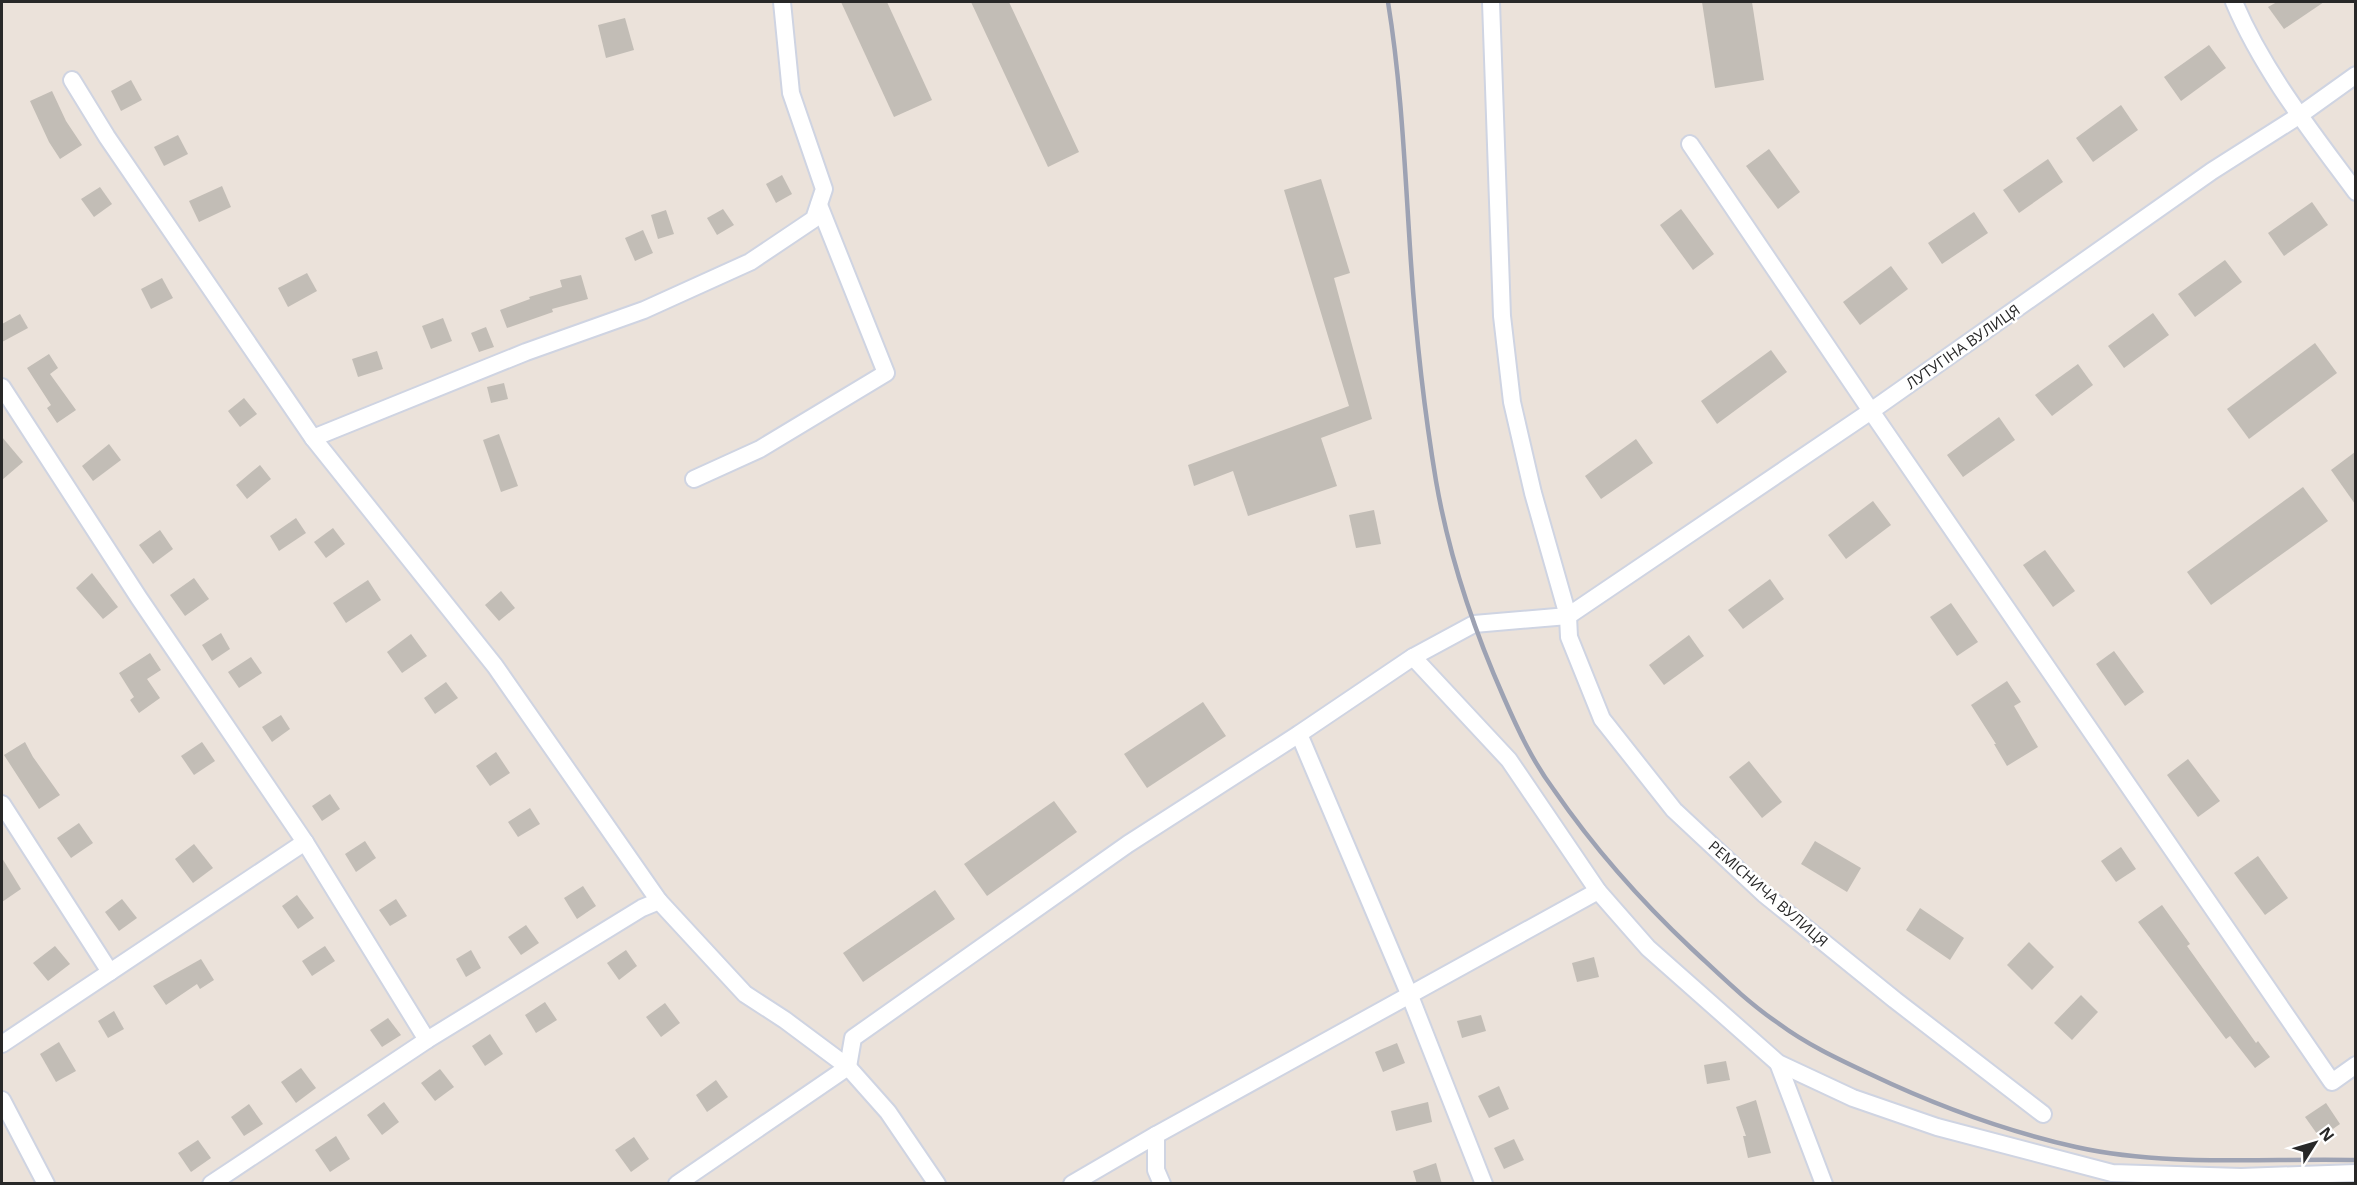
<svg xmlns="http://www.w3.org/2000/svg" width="2357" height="1185" viewBox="0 0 2357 1185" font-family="'Open Sans',sans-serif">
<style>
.building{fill:#c2bdb6}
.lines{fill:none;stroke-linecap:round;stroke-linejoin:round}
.minor-casing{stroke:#cfd4e2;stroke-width:20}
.minor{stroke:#fff;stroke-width:16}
.rail{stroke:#9da2b3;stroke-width:4.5}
.labels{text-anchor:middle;stroke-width:5;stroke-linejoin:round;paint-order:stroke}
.street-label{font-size:15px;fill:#282828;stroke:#fff}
</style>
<rect width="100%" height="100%" fill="#ebe2da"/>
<!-- building -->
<g class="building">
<path d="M841,2H887L932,100L894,117Z"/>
<path d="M971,2H1009L1079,152L1048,167Z"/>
<path d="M1702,2H1752L1764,80L1715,88Z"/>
<path d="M2277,2H2324L2284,29L2268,7Z"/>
<path d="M625,18L634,50L606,58L598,25Z"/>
<path d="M2209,45L2226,68L2181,101L2164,77Z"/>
<path d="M131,80L142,100L121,111L111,91Z"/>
<path d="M52,91L66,121L82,145L60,159L49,142L30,101Z"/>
<path d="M2121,105L2138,130L2093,162L2076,138Z"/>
<path d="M178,135L188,154L164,166L154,147Z"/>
<path d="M1769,149L1800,192L1778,209L1746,166Z"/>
<path d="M2048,159L2063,182L2019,213L2003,190Z"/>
<path d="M782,175L792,194L776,203L766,184Z"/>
<path d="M1321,179L1350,273L1334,278L1372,419L1321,438L1337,486L1248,516L1233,471L1194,486L1188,465L1349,406L1284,190Z"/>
<path d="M222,186L231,207L199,222L189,201Z"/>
<path d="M100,187L112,204L94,217L81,199Z"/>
<path d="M2312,202L2328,225L2284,256L2268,233Z"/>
<path d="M723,209L734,225L717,235L707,218Z"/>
<path d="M1681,209L1714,254L1693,270L1660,225Z"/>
<path d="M666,210L674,234L658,239L651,215Z"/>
<path d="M1974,212L1988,233L1942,264L1928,243Z"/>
<path d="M643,230L653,253L635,261L625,238Z"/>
<path d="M2225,260L2242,282L2195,317L2178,294Z"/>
<path d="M1891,266L1908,289L1860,325L1843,302Z"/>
<path d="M307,273L317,291L288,307L278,288Z"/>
<path d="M581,275L588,299L552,309L553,312L507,328L500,310L530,299L529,297L562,287L560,280Z"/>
<path d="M162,278L173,298L151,309L141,289Z"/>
<path d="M2153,313L2169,335L2124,368L2108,346Z"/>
<path d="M20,314L28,328L2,342V324Z"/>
<path d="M443,318L452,341L431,349L422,326Z"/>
<path d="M486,327L494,347L479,352L471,333Z"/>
<path d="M2315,343L2337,373L2249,439L2227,409Z"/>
<path d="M1771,350L1787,372L1717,424L1701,401Z"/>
<path d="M377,351L383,369L358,377L352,359Z"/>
<path d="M49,354L58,368L50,374L76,410L57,423L47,408L51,405L27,368Z"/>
<path d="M2078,364L2093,385L2052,416L2035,395Z"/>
<path d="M504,383L508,399L491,403L487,387Z"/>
<path d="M244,398L257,414L240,427L228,411Z"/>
<path d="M1999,417L2015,440L1963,477L1947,455Z"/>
<path d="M499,434L518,486L501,492L483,440Z"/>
<path d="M2,437L23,462L2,480Z"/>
<path d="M1636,439L1653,463L1601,499L1585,476Z"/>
<path d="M109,444L121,460L93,481L82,466Z"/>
<path d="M2355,452V504L2331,470Z"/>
<path d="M260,465L271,479L247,499L236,485Z"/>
<path d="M2303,487L2328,521L2211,605L2187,572Z"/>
<path d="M1873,501L1891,525L1846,559L1828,535Z"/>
<path d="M1374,510L1381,544L1356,548L1349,515Z"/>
<path d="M296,518L306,533L279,551L270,536Z"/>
<path d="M333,528L345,544L326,558L314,542Z"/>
<path d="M160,530L173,549L153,564L139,545Z"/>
<path d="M2045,550L2075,591L2053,607L2023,565Z"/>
<path d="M92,573L118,607L103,619L76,588Z"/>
<path d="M194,578L209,599L185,616L170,595Z"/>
<path d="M1770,579L1784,599L1743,629L1728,610Z"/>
<path d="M368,580L381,600L346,623L333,603Z"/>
<path d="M501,591L515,608L499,621L485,605Z"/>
<path d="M1951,603L1978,642L1957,656L1930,617Z"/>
<path d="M221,633L230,649L212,661L202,645Z"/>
<path d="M411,634L427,656L402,673L387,652Z"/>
<path d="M1689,635L1704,656L1664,685L1649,665Z"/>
<path d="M2114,651L2144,692L2125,706L2096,664Z"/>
<path d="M150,653L161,670L147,679L160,698L139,713L130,700L134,697L119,673Z"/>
<path d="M251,657L262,673L239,688L228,672Z"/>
<path d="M2007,681L2021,702L2014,706L2038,747L2007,766L1994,744H1996L1971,705Z"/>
<path d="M446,682L458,698L435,714L424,698Z"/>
<path d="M1203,702L1226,736L1147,788L1124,754Z"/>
<path d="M281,715L290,729L272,742L262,727Z"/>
<path d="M25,742L33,757L60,795L39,809L4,755Z"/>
<path d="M202,742L215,761L194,775L181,756Z"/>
<path d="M496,752L510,773L490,786L476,766Z"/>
<path d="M2188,759L2220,801L2198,817L2167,775Z"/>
<path d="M1749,761L1782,802L1762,818L1729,777Z"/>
<path d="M330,794L340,809L322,821L312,806Z"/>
<path d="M1054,801L1077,832L987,896L964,864Z"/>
<path d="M530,808L540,824L518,837L508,822Z"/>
<path d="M79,823L93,843L71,858L57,838Z"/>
<path d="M365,841L376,858L356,872L345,854Z"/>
<path d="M1815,841L1861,868L1847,892L1801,864Z"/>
<path d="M194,844L213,868L193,883L175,859Z"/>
<path d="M2121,847L2136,869L2116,882L2101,861Z"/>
<path d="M2258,856L2288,898L2265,915L2234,873Z"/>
<path d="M2,858L21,889L2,902Z"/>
<path d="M583,886L596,906L577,919L564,898Z"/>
<path d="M935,890L955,919L863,982L843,953Z"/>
<path d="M297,895L314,918L298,929L282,906Z"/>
<path d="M122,899L137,918L119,931L105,912Z"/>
<path d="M396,899L407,916L390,926L379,910Z"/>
<path d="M2162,905L2190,944L2187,946L2256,1043L2258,1041L2270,1057L2255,1068L2230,1036L2226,1039L2138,922Z"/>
<path d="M1920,908L1964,938L1950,960L1906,930Z"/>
<path d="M526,925L539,943L521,955L508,937Z"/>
<path d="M2029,942L2054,967L2032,990L2007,965Z"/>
<path d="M55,946L70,964L48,981L33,963Z"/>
<path d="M325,946L335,961L312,976L302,961Z"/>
<path d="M471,950L481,968L466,977L456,959Z"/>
<path d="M626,950L637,966L619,980L607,963Z"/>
<path d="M1594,957L1599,977L1577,982L1572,963Z"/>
<path d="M201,959L214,980L200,989L197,984L166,1005L153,986Z"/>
<path d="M2081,995L2098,1012L2072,1040L2054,1023Z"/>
<path d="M545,1002L557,1020L536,1033L525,1015Z"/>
<path d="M665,1003L680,1023L661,1037L646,1017Z"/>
<path d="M114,1011L124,1029L108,1038L98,1021Z"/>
<path d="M1481,1015L1486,1031L1462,1038L1457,1021Z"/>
<path d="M388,1018L401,1035L382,1047L370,1030Z"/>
<path d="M490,1034L503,1054L485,1066L472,1046Z"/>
<path d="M59,1042L76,1071L56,1082L40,1054Z"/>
<path d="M1397,1043L1405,1063L1383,1072L1375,1052Z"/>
<path d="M1726,1061L1730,1080L1707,1084L1704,1065Z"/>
<path d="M301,1068L316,1088L296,1103L281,1082Z"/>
<path d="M440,1069L454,1087L435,1101L421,1083Z"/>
<path d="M716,1080L728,1097L707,1112L696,1095Z"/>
<path d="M1499,1086L1509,1109L1489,1118L1478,1096Z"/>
<path d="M1756,1100L1771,1153L1748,1158L1743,1136H1746L1736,1107Z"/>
<path d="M384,1102L399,1122L382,1135L367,1115Z"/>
<path d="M1428,1102L1432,1122L1396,1131L1391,1111Z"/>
<path d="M2326,1103L2340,1124L2320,1138L2305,1117Z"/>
<path d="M249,1104L263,1124L244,1136L231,1117Z"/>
<path d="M336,1136L350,1159L330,1172L315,1150Z"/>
<path d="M634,1137L649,1159L631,1172L615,1150Z"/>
<path d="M1514,1139L1524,1160L1504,1169L1494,1148Z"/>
<path d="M198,1140L211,1158L191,1172L178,1153Z"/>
<path d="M1436,1163L1442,1184H1417L1413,1171Z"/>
</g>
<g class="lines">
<defs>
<g id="minor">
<path d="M1491,2L1502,316L1512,402L1533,493L1568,616L1569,637L1602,719L1674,810L1764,894L1895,1000L2043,1114"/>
<path d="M2234,2C2263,71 2311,131 2356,192"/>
<path d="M72,80L107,137L313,438L495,666L659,901"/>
<path d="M1690,144L1871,411L2332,1082L2356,1065"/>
<path d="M2,387L139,598L305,842L427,1040"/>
<path d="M313,438L526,352L644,310L750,262L814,219L824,189L791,93L782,2"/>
<path d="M694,479L760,449L886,373L819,205"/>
<path d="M1413,657L1509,760L1598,891"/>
<path d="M1299,734L1410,996L1484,1184"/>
<path d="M2,804L110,972"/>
<path d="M2,1044L305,842"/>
<path d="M1778,1063L1824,1184"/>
<path d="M2,1100L46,1184"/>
<path d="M211,1184L427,1040L642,908L659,901L745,994L785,1020L848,1067L888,1112L937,1184"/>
<path d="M677,1184L848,1067L853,1038L1128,844L1299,734L1413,657L1474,624L1568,616L1871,411L2212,171L2300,115L2356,75"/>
<path d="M1072,1184L1156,1135"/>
<path d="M1162,1184L1156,1170V1135L1598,891L1648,948L1778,1063L1853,1098L1937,1127L2112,1173L2241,1177L2356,1173"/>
</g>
</defs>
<!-- minor casing -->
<use href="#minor" class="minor-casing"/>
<!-- minor -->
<use href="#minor" class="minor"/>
<!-- rail -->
<path class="rail" d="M1388,2C1402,88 1405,175 1411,263C1416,336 1424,409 1436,481C1449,556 1473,628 1504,698C1518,730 1533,762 1554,790C1594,848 1641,901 1692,949C1719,974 1747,1002 1778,1023C1806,1044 1838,1059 1870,1074C1935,1105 2005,1131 2076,1147C2165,1167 2264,1158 2356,1160"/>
</g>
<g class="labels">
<!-- street labels -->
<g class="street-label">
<text transform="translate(1963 347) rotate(-35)" y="5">ЛУТУГІНА ВУЛИЦЯ</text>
<text transform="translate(1768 894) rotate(41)" y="5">РЕМІСНИЧА ВУЛИЦЯ</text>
</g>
</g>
<!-- border -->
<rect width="2357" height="1185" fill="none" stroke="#282828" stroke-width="6"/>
<!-- north arrow -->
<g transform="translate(2315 1143) rotate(53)" stroke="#ffffff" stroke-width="4.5" paint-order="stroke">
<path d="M0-4.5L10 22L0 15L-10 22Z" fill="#282828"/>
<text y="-9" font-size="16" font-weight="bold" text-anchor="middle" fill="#282828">N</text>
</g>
</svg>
